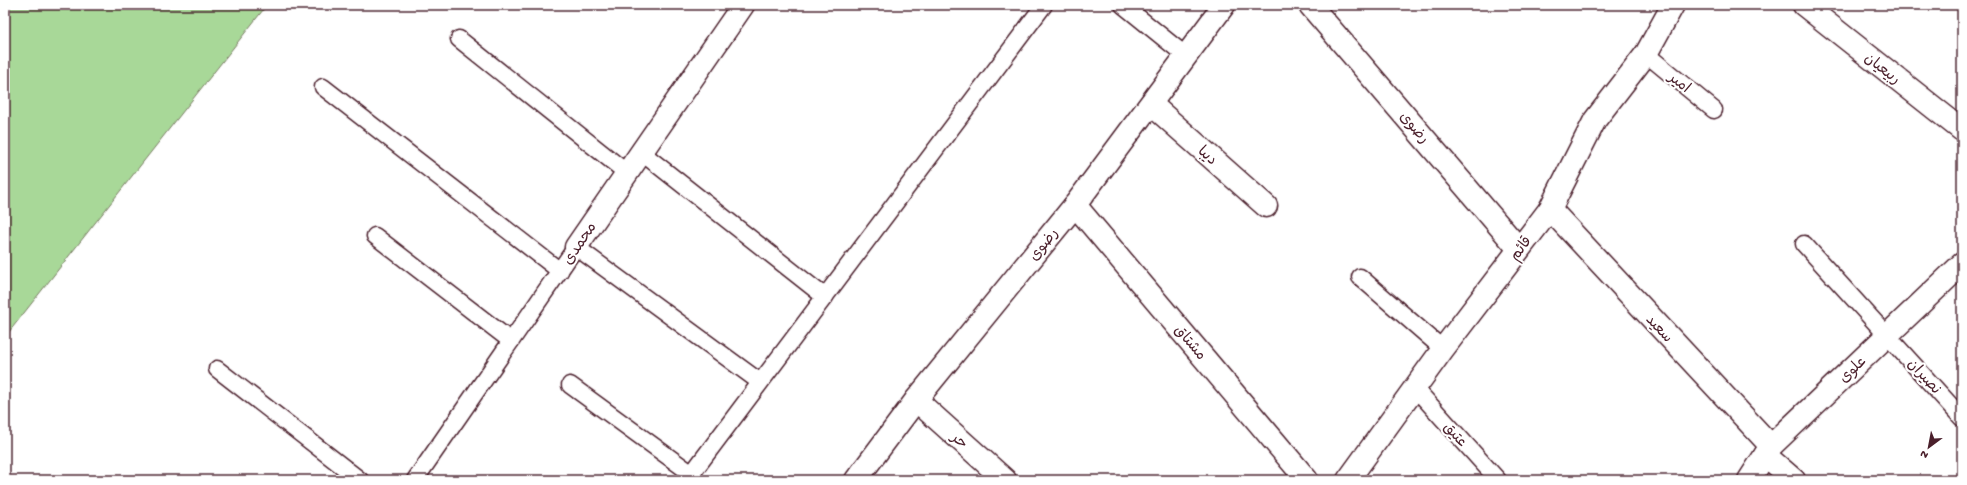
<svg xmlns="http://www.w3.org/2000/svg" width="1967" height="485" viewBox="0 0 1967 485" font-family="'Gochi Hand','Playpen Sans Arabic',sans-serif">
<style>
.green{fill:#a8d898;stroke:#797c62}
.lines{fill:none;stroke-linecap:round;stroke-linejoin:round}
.lane-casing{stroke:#4a1f2b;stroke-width:19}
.street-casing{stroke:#4a1f2b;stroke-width:25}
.secondary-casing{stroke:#4a1f2b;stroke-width:25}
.lane{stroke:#fff;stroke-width:16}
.street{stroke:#fff;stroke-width:22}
.secondary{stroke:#fff;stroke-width:22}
.labels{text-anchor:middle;stroke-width:4;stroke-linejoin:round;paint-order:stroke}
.street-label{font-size:15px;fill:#4a1f2b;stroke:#fff}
</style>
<rect width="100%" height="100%" fill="#fff"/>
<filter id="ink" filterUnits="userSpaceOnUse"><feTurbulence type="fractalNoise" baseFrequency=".025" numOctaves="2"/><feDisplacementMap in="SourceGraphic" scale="8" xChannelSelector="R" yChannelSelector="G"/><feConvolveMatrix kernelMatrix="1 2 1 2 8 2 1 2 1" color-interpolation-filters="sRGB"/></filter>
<g filter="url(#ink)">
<!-- green -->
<path class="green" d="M5,5H267L5,337Z"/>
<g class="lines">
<defs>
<g id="lane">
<path d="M1123,5L1186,56"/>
<path d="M459,39L627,173"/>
<path d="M1646,54L1714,110"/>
<path d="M323,87L560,271"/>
<path d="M641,152L825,297"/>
<path d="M375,236L511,341"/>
<path d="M1804,244L1962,418"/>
<path d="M1360,277L1443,349"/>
<path d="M217,369L360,480"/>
<path d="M570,385L692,474"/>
<path d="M1415,388L1498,480"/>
<path d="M415,480L576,247L760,382"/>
<path d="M687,480L1044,5"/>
</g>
<g id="street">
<path d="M1310,5L1519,249"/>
<path d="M1804,5L1962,130"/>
<path d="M1151,104L1266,206"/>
<path d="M1075,205L1307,480"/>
<path d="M1550,209L1771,446"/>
<path d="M576,247L743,5"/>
<path d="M916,400L1005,480"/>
<path d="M1765,455L1794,480"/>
<path d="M856,480L916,400L1075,205L1224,5"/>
<path d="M1749,480L1771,446L1962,264"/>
</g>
<path id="secondary" d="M1348,480L1443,349L1550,209L1595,120L1646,54L1673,5"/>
</defs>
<!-- lane casing -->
<use href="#lane" class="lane-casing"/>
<!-- street casing -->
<use href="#street" class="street-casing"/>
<!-- secondary casing -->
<use href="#secondary" class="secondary-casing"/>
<!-- lane -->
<use href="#lane" class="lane"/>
<!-- street -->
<use href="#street" class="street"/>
<!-- secondary -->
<use href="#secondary" class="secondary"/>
</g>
</g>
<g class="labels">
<!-- street labels -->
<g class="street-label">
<text transform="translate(1883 68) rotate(38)" y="5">ربیعیان</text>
<text transform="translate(1680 82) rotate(39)" y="5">امیر</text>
<text transform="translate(1415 127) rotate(49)" y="5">رضوی</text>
<text transform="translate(1208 155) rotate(42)" y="5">دیبا</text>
<text transform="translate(579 243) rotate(-56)" y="5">محمدی</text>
<text transform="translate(1043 244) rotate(-51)" y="5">رضوی</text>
<text transform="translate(1520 248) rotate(-53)" y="5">قائم</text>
<text transform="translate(1660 328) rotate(47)" y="5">سعید</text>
<text transform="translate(1191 342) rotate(50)" y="5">مشتاق</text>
<text transform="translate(1852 369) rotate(-44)" y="5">علوی</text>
<text transform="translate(1925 376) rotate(48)" y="5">نصیران</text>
<text transform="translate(1456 434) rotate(48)" y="5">عتیق</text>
<text transform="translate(960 440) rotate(42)" y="5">حر</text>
</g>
</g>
<!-- margin -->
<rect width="1967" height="485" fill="none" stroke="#fff" stroke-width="20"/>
<rect x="10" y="10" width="1947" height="465" fill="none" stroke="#4a1f2b" stroke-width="1.5" filter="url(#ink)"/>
<!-- north arrow -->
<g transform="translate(1929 447) rotate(212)" stroke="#ffffff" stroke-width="3" paint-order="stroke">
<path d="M0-3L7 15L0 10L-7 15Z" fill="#4a1f2b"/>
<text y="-6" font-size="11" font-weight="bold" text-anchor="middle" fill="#4a1f2b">N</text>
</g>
</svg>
